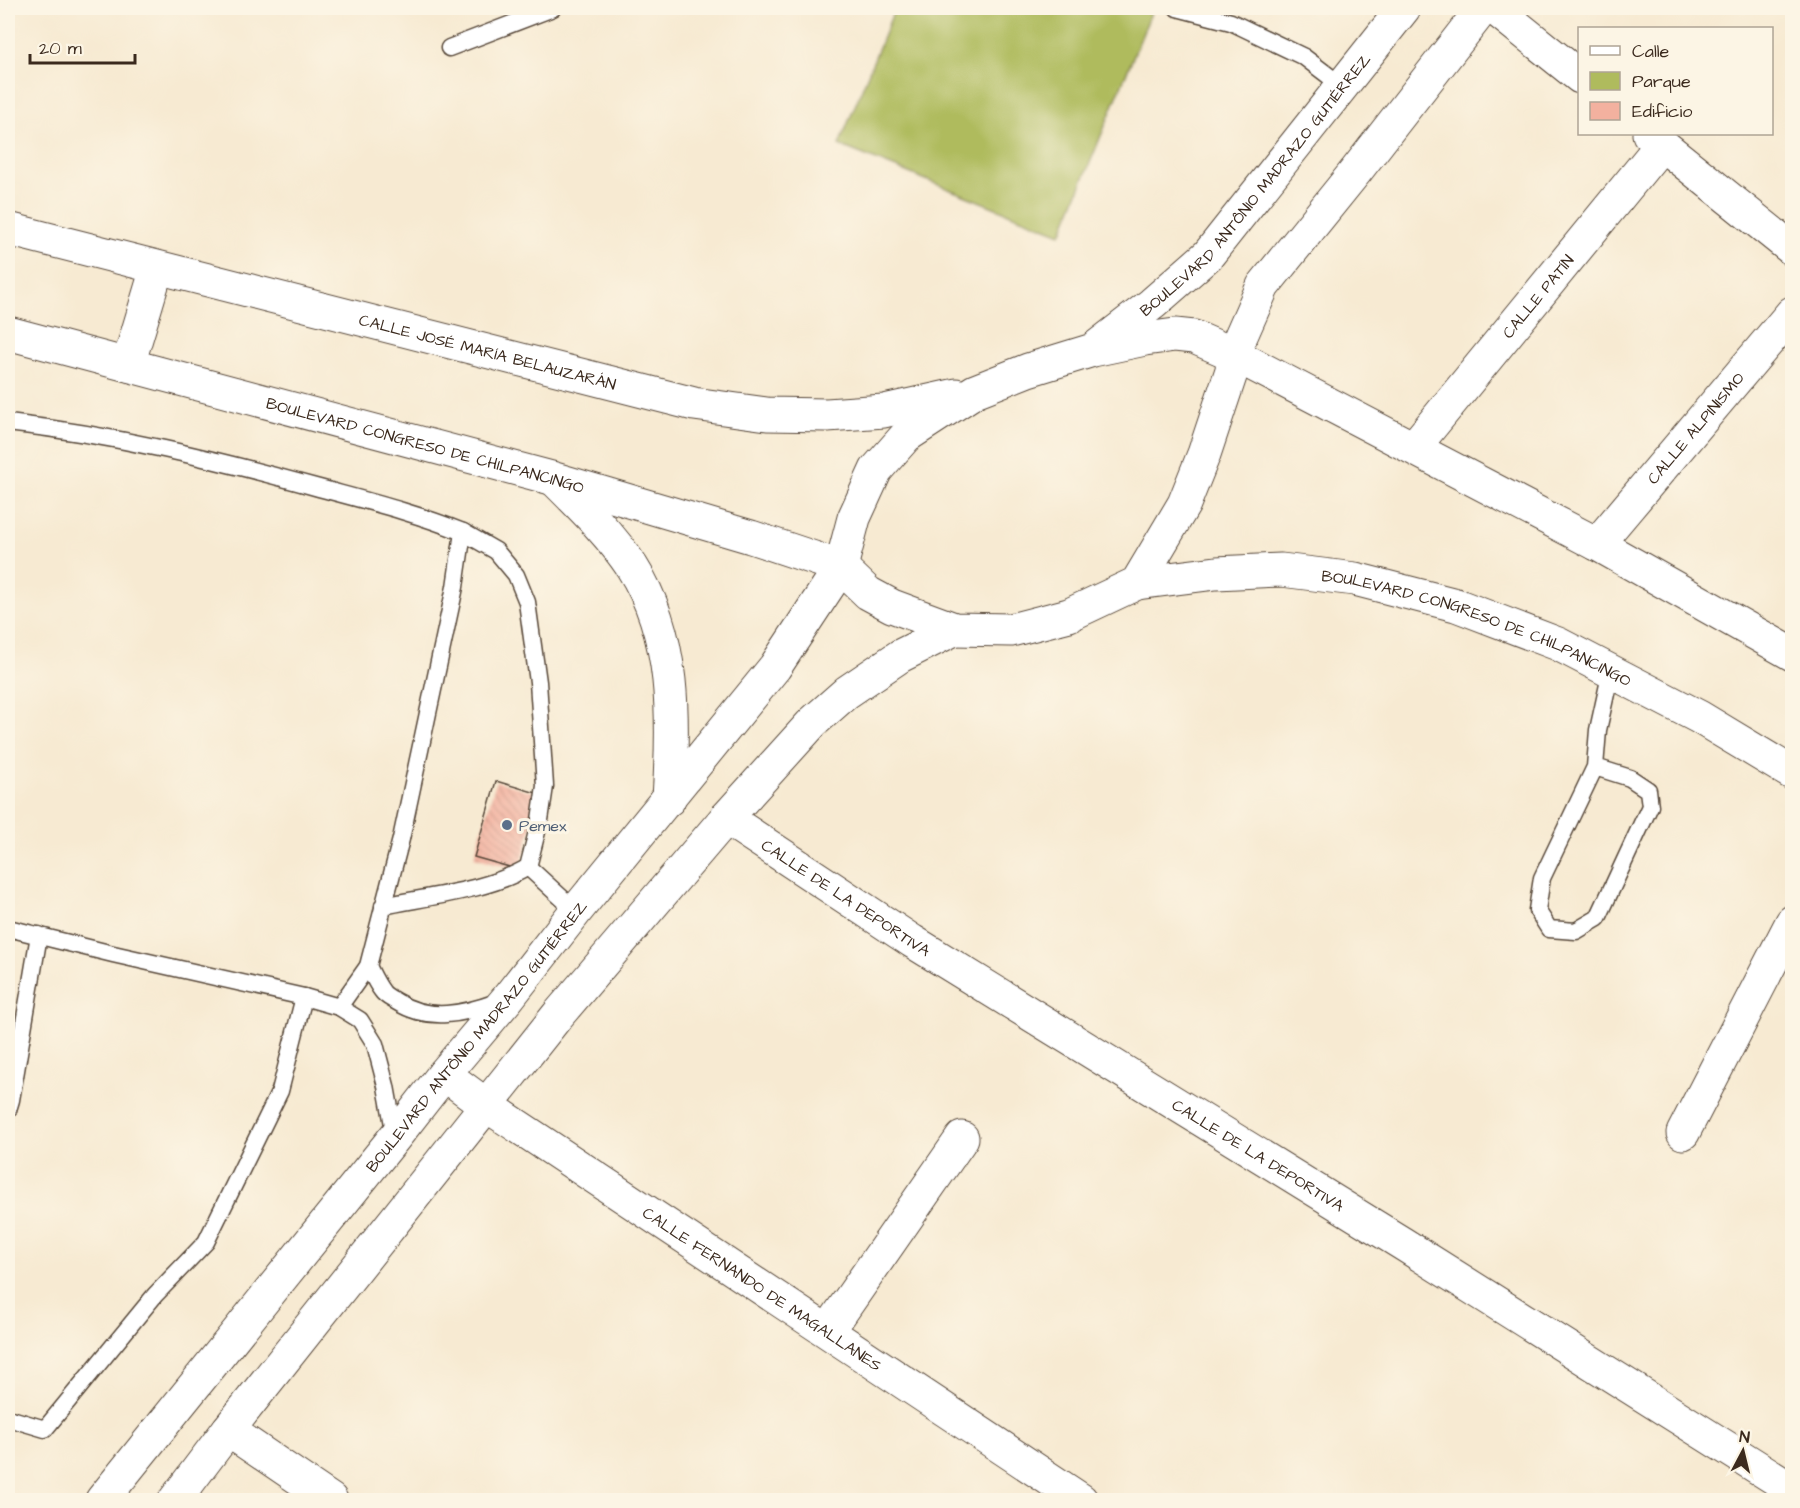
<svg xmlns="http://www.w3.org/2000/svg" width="1800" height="1508" viewBox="0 0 1800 1508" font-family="'Architects Daughter',sans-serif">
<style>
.green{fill:#afbb5d;stroke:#75723e;stroke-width:1.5}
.building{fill:url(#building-back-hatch)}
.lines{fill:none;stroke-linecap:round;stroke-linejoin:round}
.service-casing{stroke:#574739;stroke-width:19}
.minor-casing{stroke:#574739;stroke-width:35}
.tertiary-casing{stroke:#574739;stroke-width:35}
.service{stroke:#fff;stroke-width:16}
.minor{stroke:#fff;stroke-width:33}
.tertiary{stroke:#fff;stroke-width:33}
.service-dot{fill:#5c6f8a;stroke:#fcf5e5;stroke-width:2}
.labels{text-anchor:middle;stroke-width:6;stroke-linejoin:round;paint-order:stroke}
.street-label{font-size:16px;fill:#3b2a1e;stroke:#fcf5e5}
.service-label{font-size:16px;fill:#4e5e75;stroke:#fcf5e5;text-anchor:start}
</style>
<defs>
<pattern id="building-back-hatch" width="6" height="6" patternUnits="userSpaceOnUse" patternTransform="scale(1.5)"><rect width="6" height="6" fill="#f3b19f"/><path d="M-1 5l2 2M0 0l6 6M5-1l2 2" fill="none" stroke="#d19888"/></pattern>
</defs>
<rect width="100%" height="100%" fill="#fcf5e5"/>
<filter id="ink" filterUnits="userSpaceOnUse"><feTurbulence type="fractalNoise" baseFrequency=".0167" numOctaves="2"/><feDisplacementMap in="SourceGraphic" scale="12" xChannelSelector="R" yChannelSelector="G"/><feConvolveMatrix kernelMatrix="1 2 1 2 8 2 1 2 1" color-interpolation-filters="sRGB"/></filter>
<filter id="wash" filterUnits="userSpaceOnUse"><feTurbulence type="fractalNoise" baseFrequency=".008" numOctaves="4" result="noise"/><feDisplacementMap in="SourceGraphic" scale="24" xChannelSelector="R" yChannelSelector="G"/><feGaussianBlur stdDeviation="1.35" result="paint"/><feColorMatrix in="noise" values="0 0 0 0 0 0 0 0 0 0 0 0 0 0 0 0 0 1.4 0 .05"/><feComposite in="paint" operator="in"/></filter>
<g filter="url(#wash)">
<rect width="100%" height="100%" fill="#f7ead2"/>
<!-- green -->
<path class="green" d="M895,8H1153L1061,234L839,145Z"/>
<g id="blocks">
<!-- building -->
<path class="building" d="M496,781L540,794L520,870L474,857Z"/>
</g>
</g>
<g filter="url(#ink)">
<use href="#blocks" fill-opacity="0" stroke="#574739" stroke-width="1.5"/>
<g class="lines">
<defs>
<g id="service">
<path d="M1177,8L1231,22L1304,57L1342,86"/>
<path d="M449,48L553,8"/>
<path d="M8,423C115,435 215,459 319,488C367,501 416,513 463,532L455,587L401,839L368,966L339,1007"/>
<path d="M1595,767L1630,778L1648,790L1650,806L1598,918L1576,931L1549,929L1537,910L1542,878L1595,767L1598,730L1611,671"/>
<path d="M528,867L576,911"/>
<path d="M383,906C426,897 491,890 528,867L540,820L545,786L538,682L527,602L516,575L496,551L463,532"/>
<path d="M8,928L113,954L304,997L339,1007L360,1020L375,1044L386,1086L395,1136"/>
<path d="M368,966C372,974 376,983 382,991C385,996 392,999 397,1002C429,1022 464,1014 497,1002"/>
<path d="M8,1110L11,1100L39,935"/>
<path d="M8,1418L45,1429L155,1295L206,1242L280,1091L304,997"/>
</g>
<g id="minor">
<path d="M1494,8L1580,77"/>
<path d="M1649,134L1792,249"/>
<path id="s1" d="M1414,447L1662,144"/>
<path id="s2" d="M1597,544L1792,313"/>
<path id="s3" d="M726,818L912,941L1403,1244L1792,1489"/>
<path id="s4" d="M444,1074L486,1105L1081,1500"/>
<path d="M1683,1133L1792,922"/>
<path d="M828,1331L962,1138"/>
<path d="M228,1430L331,1500"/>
</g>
<g id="tertiary">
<path id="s5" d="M8,229L694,404L767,414L827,415L884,411L956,395"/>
<path id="s6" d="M8,333L555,479L751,537L841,567L868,593L892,606L954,629L1011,630L1069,615L1137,583L1184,504L1204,454L1232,370L1233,354L1263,286L1356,171L1483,8"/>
<path id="s7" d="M1099,345L1152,304L1208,255L1404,8"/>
<path d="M128,365L157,268"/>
<path d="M556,481C583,508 611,535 632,567C676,636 674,720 669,799"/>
<path id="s8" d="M1137,583L1216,573L1281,570L1355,579L1456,605L1558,644L1699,717L1792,773"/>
<path id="s9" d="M102,1500L395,1137L444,1074L508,998L576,911L775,667L841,567L854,518L876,470L906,436L975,391L1028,370L1093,350L1145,339L1175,335L1194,337L1233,354L1597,544L1792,654"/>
<path d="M175,1500L228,1430L558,1015L726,818L813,722L847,692L900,656L954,629"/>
</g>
</defs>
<!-- service casing -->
<use href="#service" class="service-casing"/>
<!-- minor casing -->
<use href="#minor" class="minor-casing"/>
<!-- tertiary casing -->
<use href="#tertiary" class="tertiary-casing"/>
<!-- service -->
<use href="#service" class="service"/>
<!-- minor -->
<use href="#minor" class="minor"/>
<!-- tertiary -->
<use href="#tertiary" class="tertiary"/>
</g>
</g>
<!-- markers -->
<circle class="service-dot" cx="507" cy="825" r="6"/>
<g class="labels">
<!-- street labels -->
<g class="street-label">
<text dy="6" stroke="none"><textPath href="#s7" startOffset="225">BOULEVARD ANTÔNIO MADRAZO GUTIÉRREZ</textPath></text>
<text dy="6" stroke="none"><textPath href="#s1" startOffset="195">CALLE PATÍN</textPath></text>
<text dy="6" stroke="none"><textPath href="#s5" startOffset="495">CALLE JOSÉ MARÍA BELAUZARÁN</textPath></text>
<text dy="6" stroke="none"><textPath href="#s2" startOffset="152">CALLE ALPINISMO</textPath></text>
<text dy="6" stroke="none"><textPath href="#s6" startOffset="432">BOULEVARD CONGRESO DE CHILPANCINGO</textPath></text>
<text dy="6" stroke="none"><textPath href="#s8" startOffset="350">BOULEVARD CONGRESO DE CHILPANCINGO</textPath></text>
<text dy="6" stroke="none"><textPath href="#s3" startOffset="144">CALLE DE LA DEPORTIVA</textPath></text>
<text dy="6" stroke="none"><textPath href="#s9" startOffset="596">BOULEVARD ANTÔNIO MADRAZO GUTIÉRREZ</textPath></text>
<text dy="6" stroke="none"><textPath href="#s3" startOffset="630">CALLE DE LA DEPORTIVA</textPath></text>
<text dy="6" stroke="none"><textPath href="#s4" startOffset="384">CALLE FERNANDO DE MAGALLANES</textPath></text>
</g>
<!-- service labels -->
<g class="service-label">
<text x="519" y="831">Pemex</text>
</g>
</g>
<!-- margin -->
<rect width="1800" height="1508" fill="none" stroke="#fcf5e5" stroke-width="30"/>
<!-- legend -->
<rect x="1578" y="27" width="195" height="108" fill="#fcf5e5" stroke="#afa495" stroke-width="1.5"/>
<rect x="1590" y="46" width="30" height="9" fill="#ffffff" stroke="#afa495" stroke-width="1.5"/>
<text x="1632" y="57" font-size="18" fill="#3b2a1e">Calle</text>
<rect x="1590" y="72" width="30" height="18" fill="#afbb5d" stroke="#afa495" stroke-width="1.5"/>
<text x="1632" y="87" font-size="18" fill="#3b2a1e">Parque</text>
<rect x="1590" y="102" width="30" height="18" fill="#f3b19f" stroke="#afa495" stroke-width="1.5"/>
<text x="1632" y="117" font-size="18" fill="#3b2a1e">Edificio</text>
<!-- north arrow -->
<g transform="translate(1743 1451) rotate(7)" stroke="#fcf5e5" stroke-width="4.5" paint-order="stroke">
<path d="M0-4.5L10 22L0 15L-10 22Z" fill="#3b2a1e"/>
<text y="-9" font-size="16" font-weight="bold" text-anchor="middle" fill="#3b2a1e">N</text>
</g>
<!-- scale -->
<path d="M30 54v9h105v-9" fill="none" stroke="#3b2a1e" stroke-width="3"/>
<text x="39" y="54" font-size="18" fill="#3b2a1e" stroke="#fcf5e5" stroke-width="4.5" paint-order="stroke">20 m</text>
</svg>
